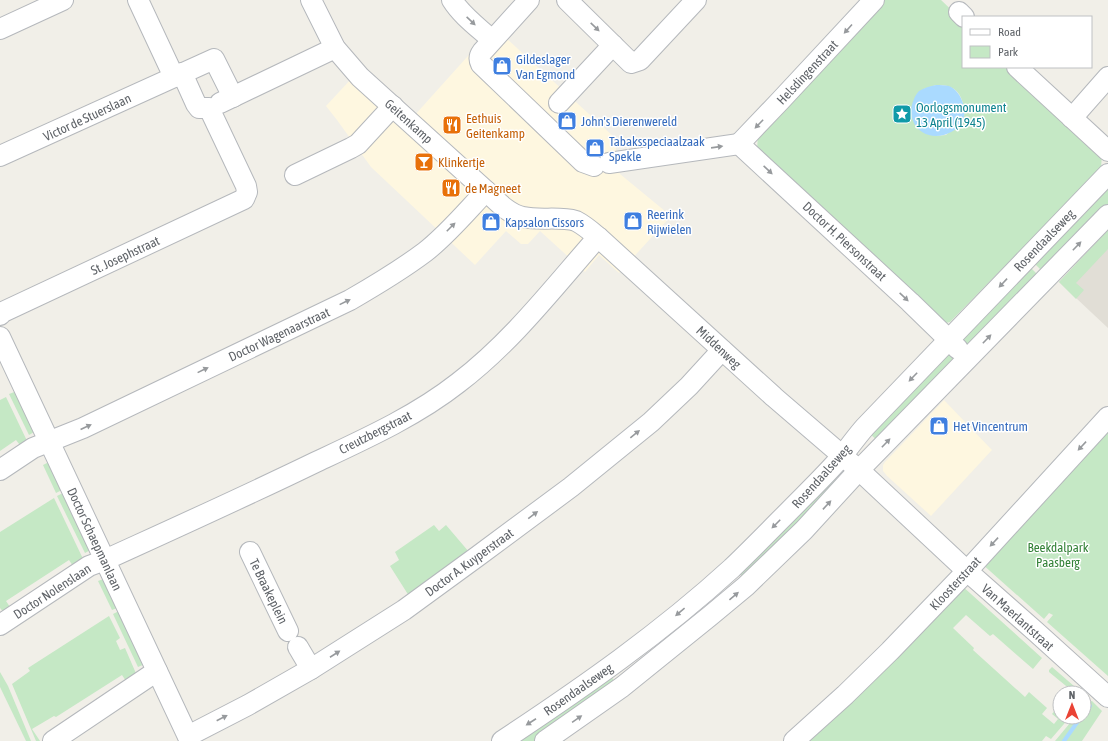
<svg xmlns="http://www.w3.org/2000/svg" width="1108" height="741" viewBox="0 0 1108 741" font-family="'Asap Condensed',sans-serif">
<style>
.commercial{fill:#fef7e0}
.education{fill:#e1ded6}
.green{fill:#c5e8c5;fill-rule:evenodd}
.water{fill:#aadaff}
.lines{fill:none;stroke-linecap:round;stroke-linejoin:round}
.stream{stroke:#aadaff;stroke-width:4}
.minor-casing{stroke:#b5b8bc;stroke-width:22}
.minor{stroke:#fff;stroke-width:20}
.oneway{fill:#979a9d}
.labels{text-anchor:middle;stroke-width:3;stroke-linejoin:round;paint-order:stroke}
.shop-label{font-size:13px;fill:#366cbe;stroke:#fff;text-anchor:start}
.street-label{font-size:13px;fill:#5f6368;stroke:#fff}
.culture-label{font-size:13px;fill:#0d838f;stroke:#fff;text-anchor:start}
.food-label{font-size:13px;fill:#c56008;stroke:#fff;text-anchor:start}
.park-label{font-size:13px;fill:#348238;stroke:#fff}
</style>
<rect width="100%" height="100%" fill="#f1efe8"/>
<!-- commercial -->
<g class="commercial">
<path d="M494,27L614,137L620,174L671,216L619,273L599,255L585,272L540,231L528,244H521L506,231L475,265L371,167L337,120L326,106L352,78L405,126Z"/>
<path d="M944,400L992,450L931,516L887,476L883,471V465L885,462Z"/>
</g>
<!-- education -->
<path class="education" d="M1108,230V328L1059,282Z"/>
<!-- green -->
<g class="green">
<path d="M881,0H941L963,21V67H1011L1102,154L1101,168L950,322L946,323L768,165L757,151L758,132ZM936,85C941,85 945,85 950,87C962,91 965,107 964,118L946,135L936,136L924,89Z"/>
<path d="M1108,181V211L1046,275L1032,261Z"/>
<path d="M1108,230V249L1076,283L1084,290L1076,299L1059,282Z"/>
<path d="M1028,265L1042,279L971,348L961,343L962,334Z"/>
<path d="M947,352L956,357L880,443L868,432Z"/>
<path d="M17,391L36,431L29,435L9,394Z"/>
<path d="M6,397L29,445L23,449L16,440L0,451V400Z"/>
<path d="M1108,424V676L1047,622L1053,615L1049,613L1044,619L981,563Z"/>
<path d="M51,461L64,489L56,493L43,465Z"/>
<path d="M831,475L840,483L745,580L737,570Z"/>
<path d="M65,492L92,549L85,553L57,496Z"/>
<path d="M54,498L85,563L75,569L69,560L6,601L12,610L6,615L0,608V532Z"/>
<path d="M434,525L439,531L446,525L469,552L409,596L390,566L399,560L395,552Z"/>
<path d="M106,578L120,607L112,610L98,581Z"/>
<path d="M961,585L1042,658L1033,669L993,634L990,636L966,615L953,628L974,648L973,650L1025,697L1029,692L1047,708L1042,714L1054,724L1058,719L1052,714L1060,704V717H1070L1051,739L1046,736L1042,741H802Z"/>
<path d="M121,610L145,664L138,667L113,614Z"/>
<path d="M109,616L120,638L116,641L120,650L125,648L138,678L128,684L122,675L56,717L54,716L32,729L40,741H36L12,684L30,671L28,668Z"/>
<path d="M1052,667L1082,693H1069L1071,690L1049,672V670Z"/>
<path d="M0,672L8,686L31,741H26L0,687Z"/>
<path d="M610,674L616,684L536,741H511Z"/>
<path d="M1092,701L1102,711L1082,741H1055L1075,717H1084V707L1088,702Z"/>
</g>
<!-- water -->
<path class="water" d="M936,85C940,85 945,85 949,86C960,90 968,109 963,120C959,130 946,136 936,136C916,136 906,116 914,99C915,96 917,93 919,91C924,88 930,86 936,85Z"/>
<g class="lines">
<!-- stream -->
<g class="stream">
<path d="M1084,713L1090,706"/>
<path d="M1064,741L1081,717"/>
</g>
<defs>
<g id="minor">
<path d="M138,0L174,77"/>
<path d="M311,0L335,48L360,77L486,191C497,201 508,214 523,217C540,221 559,216 576,221C584,225 591,231 598,237L774,397L859,470L967,571L1035,631L1108,697"/>
<path d="M452,0C462,16 479,28 492,40"/>
<path d="M529,0L482,52C479,56 479,60 481,64L583,162L594,166"/>
<path d="M567,0L631,63L640,60L696,0"/>
<path d="M959,12L964,17"/>
<path d="M0,29L63,0"/>
<path d="M1017,67L1108,151"/>
<path d="M220,103L335,48"/>
<path d="M559,103L613,45"/>
<path d="M1072,118L1108,77"/>
<path d="M739,144L910,302L945,336L958,349"/>
<path d="M739,144L780,101L874,0"/>
<path d="M0,156L214,59L233,97"/>
<path d="M609,163L739,144"/>
<path d="M295,175L351,148L358,144L393,106"/>
<path d="M0,315L3,312L244,199L247,192L246,186L209,108H199L196,104L182,73"/>
<path d="M0,337L190,741"/>
<path d="M0,470L33,448L83,428L350,300C376,285 401,270 425,252C447,235 466,212 486,191"/>
<path d="M250,552L288,631"/>
<path d="M0,625L89,566L105,560C175,528 246,496 316,462C365,439 416,416 458,383C512,342 554,287 598,237"/>
<path d="M298,647L311,669"/>
<path d="M188,736L248,705L311,669L404,610L478,556L571,487L651,422L689,386L722,350"/>
<path d="M53,741L157,671"/>
<path d="M502,741C582,688 661,633 732,568C756,545 779,521 803,497C816,484 830,470 842,456C850,446 857,436 865,427L1108,174"/>
<path d="M545,741L622,687L710,616L746,586L804,530L859,470L1108,215"/>
<path d="M794,741L845,695L890,651L967,571L1108,417"/>
</g>
</defs>
<!-- minor casing -->
<use href="#minor" class="minor-casing"/>
<!-- minor -->
<use href="#minor" class="minor"/>
</g>
<!-- one-way arrows -->
<defs><path id="oneway-solid" d="M-6-.8H1V-3.2L6.5 0L1 3.2V.8H-6Z"/></defs>
<g class="oneway">
<use href="#oneway-solid" transform="translate(471 21) rotate(43)"/>
<use href="#oneway-solid" transform="translate(595 27) rotate(44)"/>
<use href="#oneway-solid" transform="translate(848 29) rotate(132)"/>
<use href="#oneway-solid" transform="translate(759 124) rotate(134)"/>
<use href="#oneway-solid" transform="translate(717 147) rotate(-8)"/>
<use href="#oneway-solid" transform="translate(768 170) rotate(43)"/>
<use href="#oneway-solid" transform="translate(451 227) rotate(-45)"/>
<use href="#oneway-solid" transform="translate(1077 246) rotate(-46)"/>
<use href="#oneway-solid" transform="translate(1003 283) rotate(133)"/>
<use href="#oneway-solid" transform="translate(904 297) rotate(43)"/>
<use href="#oneway-solid" transform="translate(345 302) rotate(-26)"/>
<use href="#oneway-solid" transform="translate(987 339) rotate(-46)"/>
<use href="#oneway-solid" transform="translate(203 370) rotate(-26)"/>
<use href="#oneway-solid" transform="translate(913 377) rotate(134)"/>
<use href="#oneway-solid" transform="translate(86 427) rotate(-25)"/>
<use href="#oneway-solid" transform="translate(635 434) rotate(-39)"/>
<use href="#oneway-solid" transform="translate(886 443) rotate(-46)"/>
<use href="#oneway-solid" transform="translate(1082 446) rotate(133)"/>
<use href="#oneway-solid" transform="translate(827 505) rotate(-47)"/>
<use href="#oneway-solid" transform="translate(533 515) rotate(-37)"/>
<use href="#oneway-solid" transform="translate(776 524) rotate(135)"/>
<use href="#oneway-solid" transform="translate(994 542) rotate(133)"/>
<use href="#oneway-solid" transform="translate(734 596) rotate(-40)"/>
<use href="#oneway-solid" transform="translate(680 612) rotate(140)"/>
<use href="#oneway-solid" transform="translate(335 654) rotate(-33)"/>
<use href="#oneway-solid" transform="translate(222 718) rotate(-27)"/>
<use href="#oneway-solid" transform="translate(577 719) rotate(-35)"/>
<use href="#oneway-solid" transform="translate(531 722) rotate(147)"/>
</g>
<!-- icons -->
<defs>
<symbol id="shop-square" viewBox="-11 -11 22 22"><rect x="-9" y="-9" width="18" height="18" rx="4" fill="#3f7fe0" stroke="#fff"/><path d="M-5-2.5h2.3a2.7 3.5 0 0 1 5.4 0H5L5.5 6h-11ZM-1.5-2.5h3a1.5 2.3 0 0 0-3 0Z" fill="#fff"/></symbol>
<symbol id="sight-square" viewBox="-11 -11 22 22"><rect x="-9" y="-9" width="18" height="18" rx="4" fill="#0f9aa8" stroke="#fff"/><path d="M0-6L1.8-2.2L6-1.7L2.9 1.2L3.7 5.4L0 3.3L-3.7 5.4L-2.9 1.2L-6-1.7L-1.8-2.2Z" fill="#fff"/></symbol>
<symbol id="restaurant-square" viewBox="-11 -11 22 22"><rect x="-9" y="-9" width="18" height="18" rx="4" fill="#e8710a" stroke="#fff"/><path d="M-5-6h1v4h1v-4h1v4h1v-4h1v5L-1.5 .5V6h-2V.5L-5-1ZM5-6V6H3V1.5H1.5Q1.5-4 5-6Z" fill="#fff"/></symbol>
<symbol id="bar-square" viewBox="-11 -11 22 22"><rect x="-9" y="-9" width="18" height="18" rx="4" fill="#e8710a" stroke="#fff"/><path d="M-6-5H6L.8 .8V4.5H3.5V6h-7V4.5H-.8V.8Z" fill="#fff"/></symbol>
</defs>
<g fill-rule="evenodd">
<use href="#shop-square" x="491" y="55" width="22" height="22"/>
<use href="#sight-square" x="891" y="103" width="22" height="22"/>
<use href="#shop-square" x="556" y="110" width="22" height="22"/>
<use href="#restaurant-square" x="441" y="114" width="22" height="22"/>
<use href="#shop-square" x="584" y="137" width="22" height="22"/>
<use href="#bar-square" x="413" y="151" width="22" height="22"/>
<use href="#restaurant-square" x="440" y="177" width="22" height="22"/>
<use href="#shop-square" x="622" y="210" width="22" height="22"/>
<use href="#shop-square" x="480" y="211" width="22" height="22"/>
<use href="#shop-square" x="928" y="415" width="22" height="22"/>
</g>
<g class="labels">
<!-- shop labels -->
<g class="shop-label">
<text x="516" y="64">Gildeslager<tspan x="516" dy="15">Van Egmond</tspan></text>
<text x="581" y="126">John's Dierenwereld</text>
<text x="609" y="146">Tabaksspeciaalzaak<tspan x="609" dy="15">Spekle</tspan></text>
<text x="647" y="219">Reerink<tspan x="647" dy="15">Rijwielen</tspan></text>
<text x="505" y="227">Kapsalon Cissors</text>
<text x="953" y="431">Het Vincentrum</text>
</g>
<!-- street labels -->
<g class="street-label">
<text transform="translate(807 72) rotate(-47)" y="5">Helsdingenstraat</text>
<text transform="translate(87 117) rotate(-25)" y="5">Victor de Stuerslaan</text>
<text transform="translate(409 121) rotate(42)" y="5">Geitenkamp</text>
<text transform="translate(1044 240) rotate(-46)" y="5">Rosendaalseweg</text>
<text transform="translate(845 241) rotate(43)" y="5">Doctor H. Piersonstraat</text>
<text transform="translate(125 255) rotate(-25)" y="5">St. Josephstraat</text>
<text transform="translate(279 334) rotate(-25)" y="5">Doctor Wagenaarstraat</text>
<text transform="translate(719 347) rotate(43)" y="5">Middenweg</text>
<text transform="translate(375 432) rotate(-27)" y="5">Creutzbergstraat</text>
<text transform="translate(821 476) rotate(-48)" y="5">Rosendaalseweg</text>
<text transform="translate(95 539) rotate(65)" y="5">Doctor Schaepmanlaan</text>
<text transform="translate(469 562) rotate(-36)" y="5">Doctor A. Kuyperstraat</text>
<text transform="translate(955 583) rotate(-47)" y="5">Kloosterstraat</text>
<text transform="translate(52 591) rotate(-33)" y="5">Doctor Nolenslaan</text>
<text transform="translate(269 591) rotate(64)" y="5">Te Braakeplein</text>
<text transform="translate(1018 617) rotate(42)" y="5">Van Maerlantstraat</text>
<text transform="translate(578 689) rotate(-35)" y="5">Rosendaalseweg</text>
</g>
<!-- culture labels -->
<g class="culture-label">
<text x="916" y="112">Oorlogsmonument<tspan x="916" dy="15">13 April (1945)</tspan></text>
</g>
<!-- food labels -->
<g class="food-label">
<text x="466" y="123">Eethuis<tspan x="466" dy="15">Geitenkamp</tspan></text>
<text x="438" y="167">Klinkertje</text>
<text x="465" y="193">de Magneet</text>
</g>
<!-- park labels -->
<g class="park-label">
<text x="1058" y="552">Beekdalpark<tspan x="1058" dy="15">Paasberg</tspan></text>
</g>
</g>
<!-- legend -->
<rect x="962" y="16" width="130" height="52" fill="#ffffff" stroke="#bfc1c3"/>
<rect x="970" y="29" width="20" height="6" fill="#ffffff" stroke="#bfc1c3"/>
<text x="998" y="36" font-size="12" fill="#5f6368">Road</text>
<rect x="970" y="46" width="20" height="12" fill="#c5e8c5" stroke="#bfc1c3"/>
<text x="998" y="56" font-size="12" fill="#5f6368">Park</text>
<!-- north arrow -->
<g transform="translate(1072 705)"><circle r="19" fill="#ffffff" stroke="#bfc1c3"/>
<path d="M0-3L7 15L0 10L-7 15Z" fill="#ea4335"/>
<text y="-6" font-size="11" font-weight="bold" text-anchor="middle" fill="#5f6368">N</text>
</g>
</svg>
